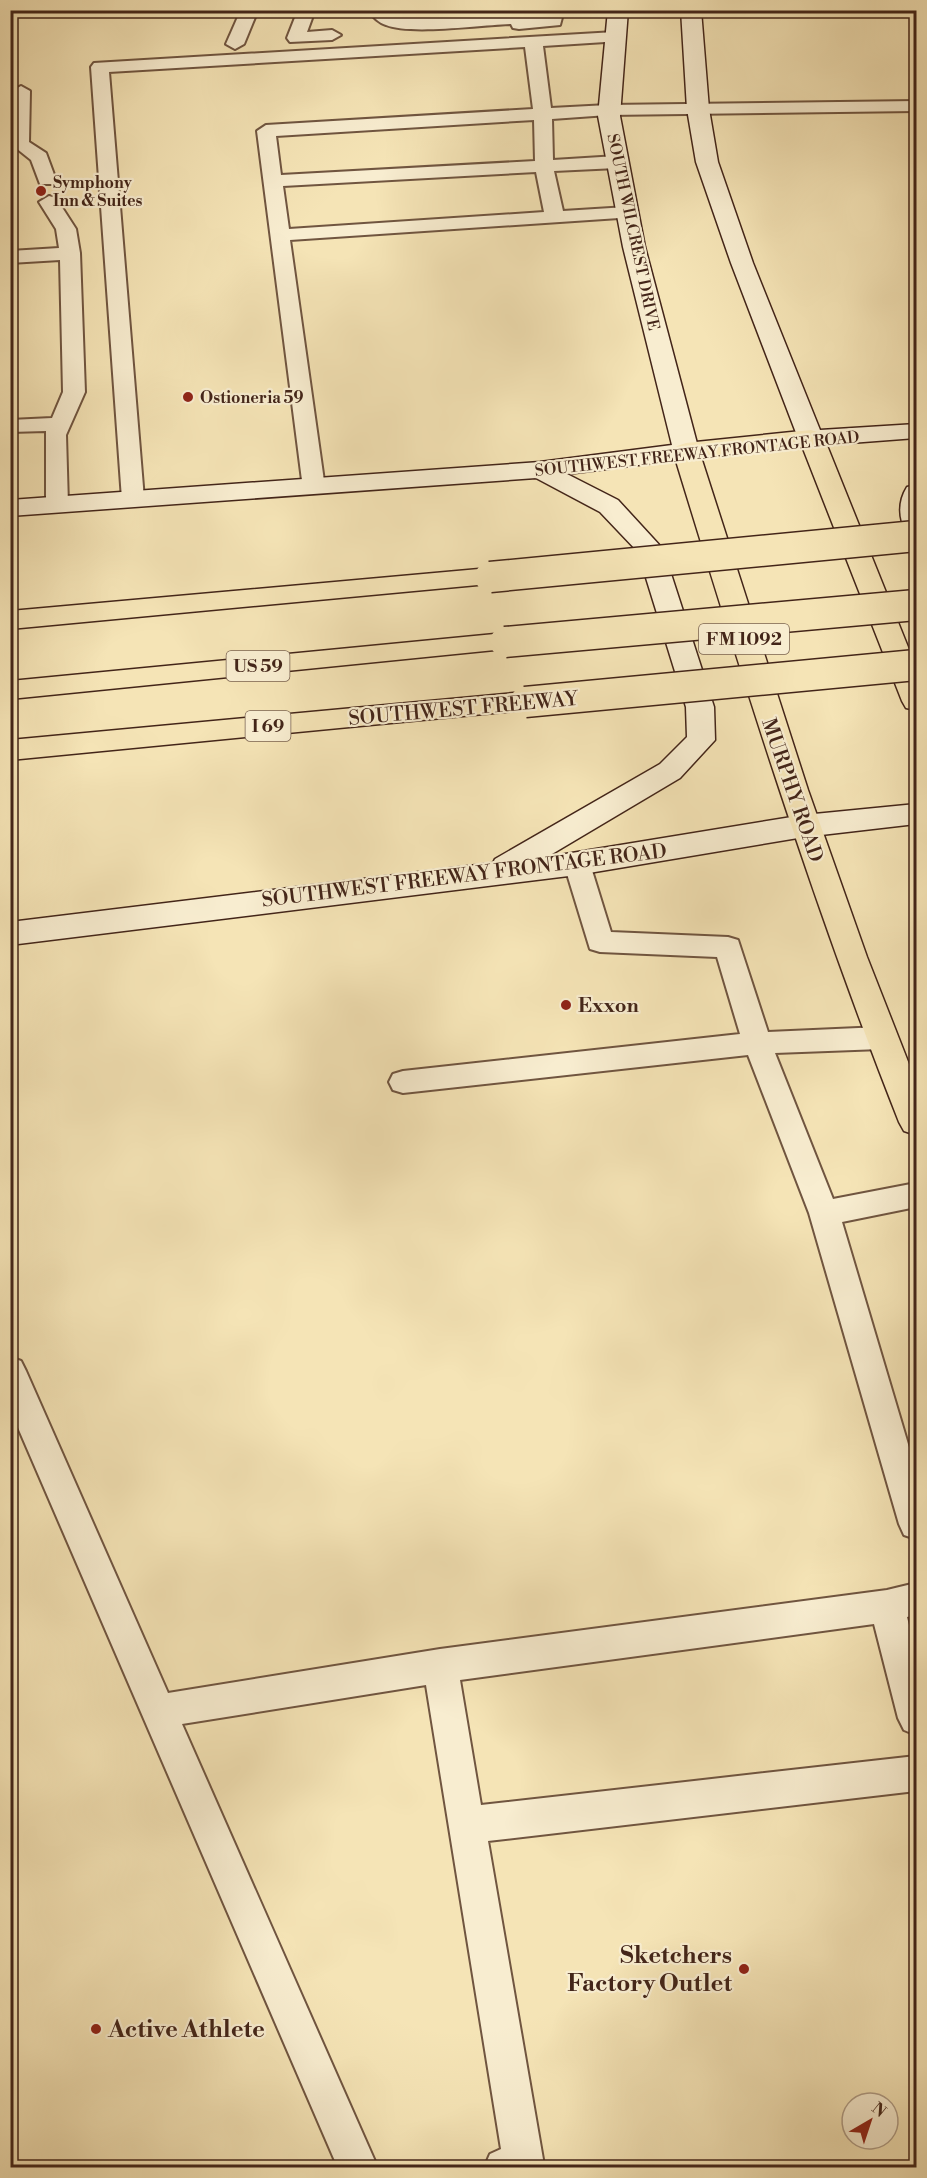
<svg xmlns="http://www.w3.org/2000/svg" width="927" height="2178" viewBox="0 0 927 2178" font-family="'Libre Bodoni',serif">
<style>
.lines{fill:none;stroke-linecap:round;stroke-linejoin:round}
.lane-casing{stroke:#705540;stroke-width:4}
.secondary-casing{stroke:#432519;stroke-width:3}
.primary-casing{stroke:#432519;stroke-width:3}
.highway-casing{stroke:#432519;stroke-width:3}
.lane{fill:#f8edd0;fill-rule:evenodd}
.secondary{fill:#f8edd0;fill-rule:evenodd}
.primary{fill:#f5e4b6;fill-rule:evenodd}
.highway{fill:#f5e4b6;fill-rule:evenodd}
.highway-bridge-casing{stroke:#432519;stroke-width:33;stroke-linecap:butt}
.highway-bridge{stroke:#f5e4b6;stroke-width:30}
.poi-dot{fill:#8f2418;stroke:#f8edd0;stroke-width:2}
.labels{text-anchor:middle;stroke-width:4.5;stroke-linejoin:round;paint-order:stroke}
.far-poi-label{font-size:16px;font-weight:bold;fill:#432519;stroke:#f8edd0;text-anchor:start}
.far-street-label{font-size:16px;fill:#432519;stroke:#f8edd0}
.shield{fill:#f8edd0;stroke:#796150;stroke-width:1.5}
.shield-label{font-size:18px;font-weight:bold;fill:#432519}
.street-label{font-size:20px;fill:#432519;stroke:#f8edd0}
.poi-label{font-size:20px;font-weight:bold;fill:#432519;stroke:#f8edd0;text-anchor:start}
.near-poi-label{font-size:24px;font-weight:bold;fill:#432519;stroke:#f8edd0;text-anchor:end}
</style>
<rect width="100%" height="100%" fill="#f5e4b6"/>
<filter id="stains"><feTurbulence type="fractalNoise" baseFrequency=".00333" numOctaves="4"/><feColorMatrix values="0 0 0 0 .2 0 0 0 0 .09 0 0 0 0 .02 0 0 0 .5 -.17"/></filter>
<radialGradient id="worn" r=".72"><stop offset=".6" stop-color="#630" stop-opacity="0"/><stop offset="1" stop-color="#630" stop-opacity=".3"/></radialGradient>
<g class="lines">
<defs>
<g id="lane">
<path d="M241,10H258L244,44L235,49L226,44Z"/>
<path d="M298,10H315L307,32L332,30L341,35L332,40L290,42L287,38Z"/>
<path d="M368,10H387L395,16L416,18L519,13L534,18L546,17V10H564L560,25L519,29L513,28L511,24C482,25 410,35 386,25C379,23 372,16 368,10Z"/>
<path d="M615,32L621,33L624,37L621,41L543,46L551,108L608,105L916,101V111L608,115L552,119L553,160L617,156L626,162L617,168L554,171L563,211L627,207L634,209L637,213L634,217L290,240L325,488L322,493H306L303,488L257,131L266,125L533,109L525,47L109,72L144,499L141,504H125L122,499L91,67L94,63ZM534,120L535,161L281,175L276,136ZM536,172L544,212L289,229L283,186Z"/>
<path d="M21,86L30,91L29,142L46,153L56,180L54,184H40L31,160L11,144L12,91Z"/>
<path d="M49,196L56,198L76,229L80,253L85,392L66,435L68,505L65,510H49L46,505V431L10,432V420L52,418L63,392L60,260L10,263V251L59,248L56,229L39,202Z"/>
<path d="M577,855L586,857L590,864L611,932L728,937L738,940L768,1032L881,1027L891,1030L895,1038L891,1046L881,1049L775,1053L833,1199L916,1183V1207L842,1222L916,1471V1539L904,1535L899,1524L809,1213L748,1055L403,1093L393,1090L389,1082L393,1074L403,1071L740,1034L717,957L600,952L590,949L564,864L568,857Z"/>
<path d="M10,1357L21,1361L26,1371L168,1693L440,1649L887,1590L916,1583V1615L907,1617L916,1653V1735L904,1730L898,1718L874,1624L460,1680L481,1805L916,1756V1791L488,1841L544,2165L543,2168H484L490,2154L501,2149L426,1685L182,1724L378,2168H338L10,1409Z"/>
</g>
<g id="secondary">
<path d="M608,10H628L620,116L645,247L699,451L695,456L686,459L567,474L618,500L663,549L714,707L715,740L680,778L547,857L804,815L916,804V824L804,837L577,875L10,945V922L493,863L495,859L660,764L687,737L686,707L638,552L600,512L536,478L10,516V500L540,462L672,445L623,247L598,116Z"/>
<path d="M681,10H701L709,109L718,162L753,263L820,430L916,424V438L811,446L802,443L798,438L731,263L696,162L687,109Z"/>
<path d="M916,485V535L907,533C898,519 898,501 907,487Z"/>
</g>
<path id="primary" d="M811,430L820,433L824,438L916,667V710L906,708L902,701L802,446L701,457L808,790L867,957L916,1082V1135L904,1131L899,1122C812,902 742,677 673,451L677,446L686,443Z"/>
<g id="highway">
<path d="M490,568L499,571L503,577L499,583L10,629V611Z"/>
<path d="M505,633L515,636L519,642L515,648L10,699V681Z"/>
<path d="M525,692L535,695L539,702L535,709L10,760V740Z"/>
</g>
</defs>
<!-- lane casing -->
<use href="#lane" class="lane-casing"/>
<!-- secondary casing -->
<use href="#secondary" class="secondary-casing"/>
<!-- primary casing -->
<use href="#primary" class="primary-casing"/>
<!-- highway casing -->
<use href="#highway" class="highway-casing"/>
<!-- lane -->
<use href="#lane" class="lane"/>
<!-- secondary -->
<use href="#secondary" class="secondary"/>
<!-- primary -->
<use href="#primary" class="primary"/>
<!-- highway -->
<use href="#highway" class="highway"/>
<defs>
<g id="highway-bridge">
<path d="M490,577L916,536"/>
<path d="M505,642L916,605"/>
<path d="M525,702L916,665"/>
</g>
</defs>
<!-- highway-bridge casing -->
<use href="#highway-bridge" class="highway-bridge-casing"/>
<!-- highway-bridge -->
<use href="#highway-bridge" class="highway-bridge"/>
</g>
<!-- markers -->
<g class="poi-dot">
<circle cx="41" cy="191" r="6"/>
<circle cx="188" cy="397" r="6"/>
<circle cx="566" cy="1005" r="6"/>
<circle cx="744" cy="1969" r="6"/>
<circle cx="96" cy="2029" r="6"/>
</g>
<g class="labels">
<!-- far-poi labels -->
<g class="far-poi-label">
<text x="53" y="188">Symphony<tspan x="53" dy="18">Inn &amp; Suites</tspan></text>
<text x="200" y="403">Ostioneria 59</text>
</g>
<!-- far-street labels -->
<g class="far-street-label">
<text transform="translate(634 232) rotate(78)" y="6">SOUTH WILCREST DRIVE</text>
<text transform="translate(697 453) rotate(-6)" y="6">SOUTHWEST FREEWAY FRONTAGE ROAD</text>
</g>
<!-- shield labels -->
<g class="shield">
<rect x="699" y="624" width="90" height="30" rx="4.5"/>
<rect x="226.5" y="651" width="63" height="30" rx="4.5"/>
<rect x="245.5" y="711" width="45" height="30" rx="4.5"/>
</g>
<g class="shield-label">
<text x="744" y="645">FM 1092</text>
<text x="258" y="672">US 59</text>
<text x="268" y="732">I 69</text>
</g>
<!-- street labels -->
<g class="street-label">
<text transform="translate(463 708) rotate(-5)" y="7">SOUTHWEST FREEWAY</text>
<text transform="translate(793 790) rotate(71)" y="7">MURPHY ROAD</text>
<text transform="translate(464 875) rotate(-7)" y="7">SOUTHWEST FREEWAY FRONTAGE ROAD</text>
</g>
<!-- poi labels -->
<g class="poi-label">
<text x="578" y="1012">Exxon</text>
</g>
<!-- near-poi labels -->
<g class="near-poi-label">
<text x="732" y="1963">Sketchers<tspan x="732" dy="28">Factory Outlet</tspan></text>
<text x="108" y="2037" text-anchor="start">Active Athlete</text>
</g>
</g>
<!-- margin -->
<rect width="927" height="2178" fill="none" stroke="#f5e4b6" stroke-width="36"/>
<rect x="12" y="12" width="903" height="2154" fill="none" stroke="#432519" stroke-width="3"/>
<rect x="18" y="18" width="891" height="2142" fill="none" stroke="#432519" stroke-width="1.5"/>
<!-- north arrow -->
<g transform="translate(870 2121) rotate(39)"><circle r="28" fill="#f8edd0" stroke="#b09d87" stroke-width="1.5"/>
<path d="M0-4.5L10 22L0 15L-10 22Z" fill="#8f2418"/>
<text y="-9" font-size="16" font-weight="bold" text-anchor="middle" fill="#432519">N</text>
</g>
<rect width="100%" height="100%" filter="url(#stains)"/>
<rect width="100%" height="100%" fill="url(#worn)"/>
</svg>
